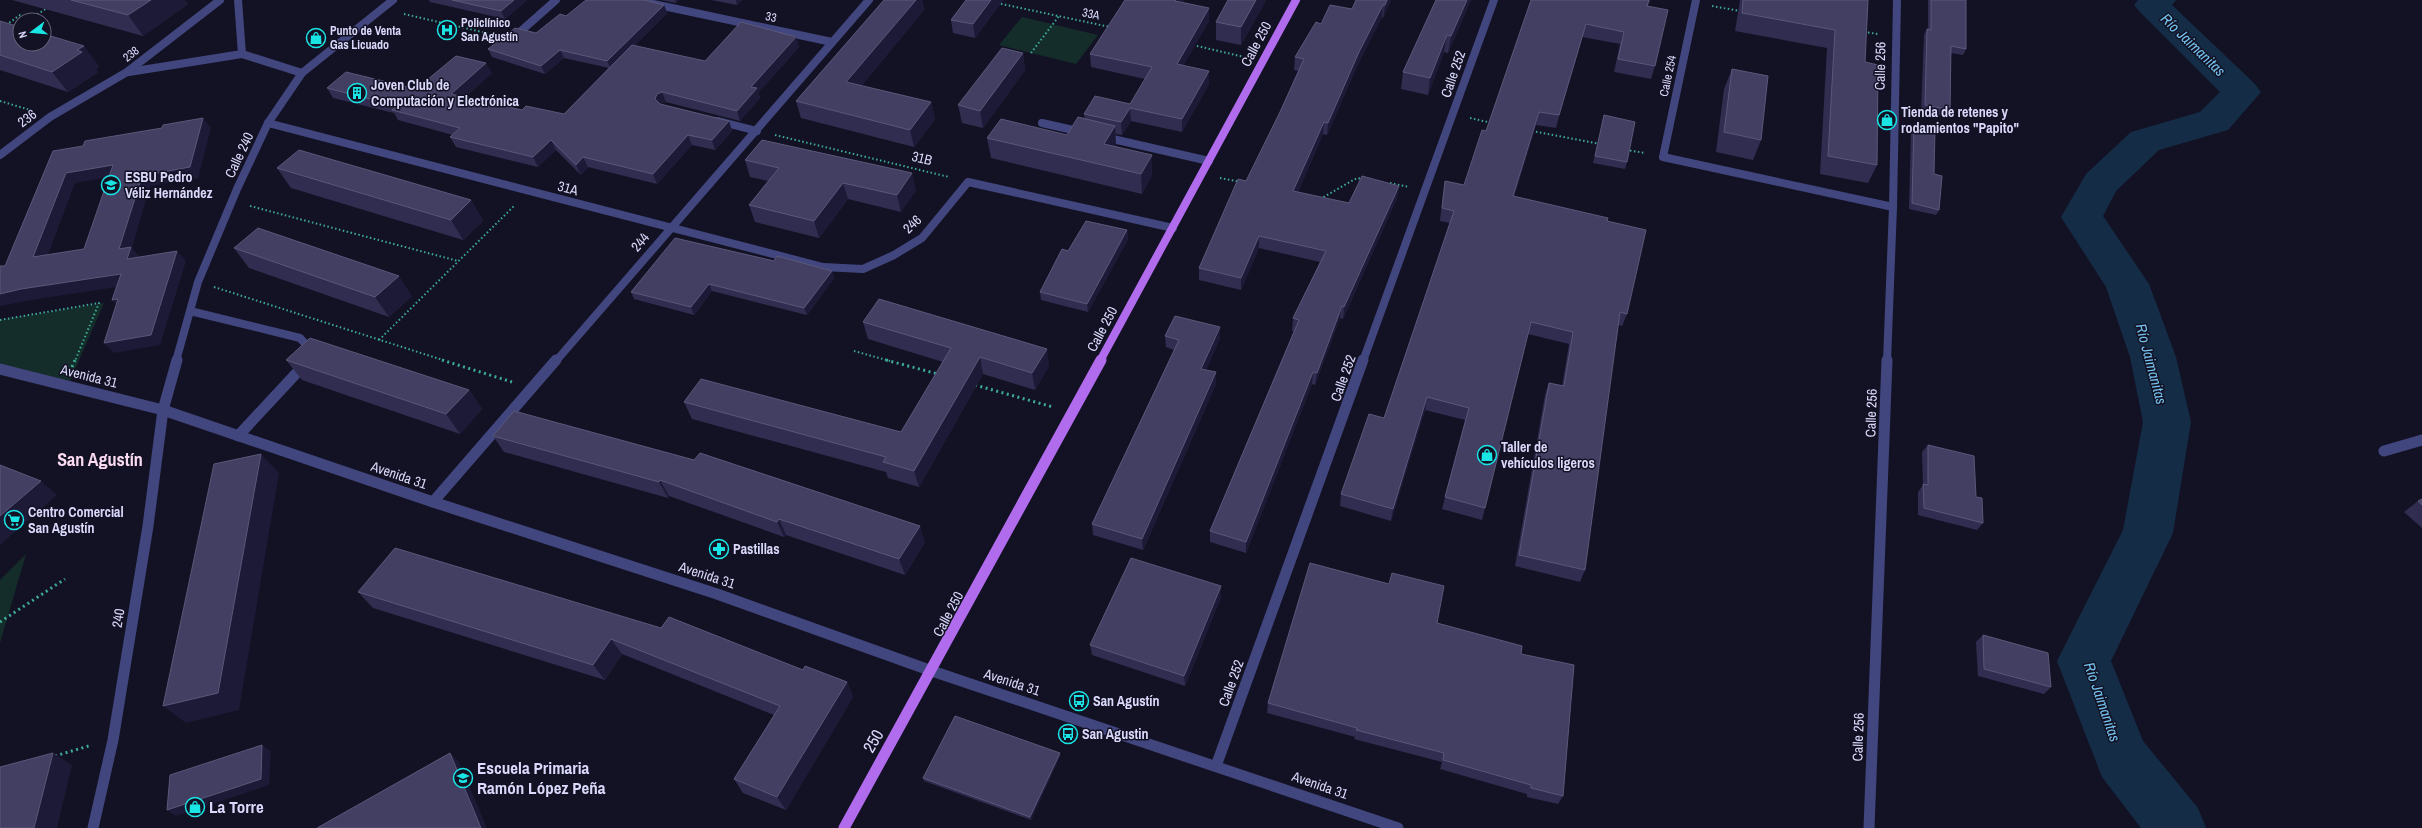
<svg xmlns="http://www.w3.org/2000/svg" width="2422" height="828" viewBox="0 0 2422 828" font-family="'Archivo Narrow',sans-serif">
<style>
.green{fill:#152d2a}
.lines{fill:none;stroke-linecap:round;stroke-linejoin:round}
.river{fill:#142c46;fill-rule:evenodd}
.path-far1{stroke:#3dab99;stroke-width:2;stroke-dasharray:1.5 2.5;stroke-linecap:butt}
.path{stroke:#3dab99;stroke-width:3;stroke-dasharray:2 3.5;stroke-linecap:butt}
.minor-far1{stroke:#42467e;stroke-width:8}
.minor{stroke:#42467e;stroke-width:11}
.major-far1{stroke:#b16cee;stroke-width:8}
.major{stroke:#b16cee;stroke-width:11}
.wall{fill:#302d50}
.shaded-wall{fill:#1d1a37}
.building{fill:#423f62;stroke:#5a587a;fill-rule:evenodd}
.labels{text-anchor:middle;stroke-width:3;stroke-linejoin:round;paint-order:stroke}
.far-street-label{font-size:12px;fill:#dad9fb;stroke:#131224}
.far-poi-label{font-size:12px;font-weight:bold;fill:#dad9fb;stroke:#131224;text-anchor:start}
.street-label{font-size:14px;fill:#dad9fb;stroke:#131224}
.poi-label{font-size:14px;font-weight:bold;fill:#dad9fb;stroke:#131224;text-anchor:start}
.water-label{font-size:15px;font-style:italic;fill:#73c2ef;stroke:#131224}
.near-street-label{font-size:17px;fill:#dad9fb;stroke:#131224}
.near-poi-label{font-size:17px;font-weight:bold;fill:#dad9fb;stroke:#131224;text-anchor:start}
.district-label{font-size:18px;font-weight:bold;fill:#fbdbf2;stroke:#131224}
</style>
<rect width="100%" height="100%" fill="#131224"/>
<!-- green -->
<g class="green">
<path d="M1022,17L1098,35L1076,64L999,45Z"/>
<path d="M104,303L70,381L0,365V320Z"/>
<path d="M26,554L0,643V580Z"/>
</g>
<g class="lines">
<!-- river -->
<path class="river" d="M2138,0H2176L2172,5L2255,84L2261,92L2228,130L2159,150L2116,191L2103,216L2149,284L2176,357L2191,422L2173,533L2111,661L2143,741L2198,808L2206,828H2141L2102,777L2057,661L2123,530L2143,422L2130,357L2106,287L2061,217L2086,174L2131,132L2200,112L2220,92L2140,12L2134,5Z"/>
<!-- path-far1 -->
<g class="path-far1">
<path d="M997,3L1110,27"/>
<path d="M1712,6L1740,11"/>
<path d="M404,14L495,35L504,34"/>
<path d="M6,25L20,15L32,18L47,8"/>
<path d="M1864,32L1878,34"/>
<path d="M1193,45L1244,57"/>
<path d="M1031,53L1059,16"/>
<path d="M0,101L30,110"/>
<path d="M1470,118L1492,123"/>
<path d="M1532,131L1600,144"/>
<path d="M775,135L949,177"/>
<path d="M1626,150L1645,153"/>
<path d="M1220,178L1241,182"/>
<path d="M1390,183L1409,187"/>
<path d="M1320,199L1357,178L1363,179"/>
<path d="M250,206L458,261"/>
<path d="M214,287L446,361"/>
<path d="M0,320L99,303L75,361"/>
<path d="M379,340L515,205"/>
<path d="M854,351L890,361"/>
</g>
<!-- path -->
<g class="path">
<path d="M442,360L512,382"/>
<path d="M886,360L938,374"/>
<path d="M72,367L75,360"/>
<path d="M975,385L1053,407"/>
<path d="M0,622L65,579"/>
<path d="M55,756L92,745"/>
</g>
<!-- minor-far1 -->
<g class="minor-far1">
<path d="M635,0L832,42"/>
<path d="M1696,0L1663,157L1893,207"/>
<path d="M521,31L556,0"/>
<path d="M242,54L302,73"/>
<path d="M129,72L242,54L238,0"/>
<path d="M718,121L757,131"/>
<path d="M268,123L823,267L863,269L894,255L922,238L968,182L1173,228"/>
<path d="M1042,123L1082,132"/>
<path d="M1104,137L1209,161"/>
<path d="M0,155L50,117L127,72L220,0"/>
<path d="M190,311L300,338L310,349L306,361"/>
<path d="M176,361L198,282L237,189L268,123L302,73L393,0"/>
<path d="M556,361L869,0"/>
<path d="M1363,361L1494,0"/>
<path d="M1887,361L1893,207L1897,0"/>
</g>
<!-- minor -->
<g class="minor">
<path d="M0,369L163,410L433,502L717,594L932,671L1398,828"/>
<path d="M238,436L304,365L306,360"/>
<path d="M2384,451L2422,440"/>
<path d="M433,502L556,360"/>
<path d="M1216,766L1363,360"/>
<path d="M93,828L113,740L148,526L163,410L177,360"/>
<path d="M1869,828L1887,360"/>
</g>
<!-- major-far1 -->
<path class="major-far1" d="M1100,361L1296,0"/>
<!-- major -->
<path class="major" d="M844,828L1101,360"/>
</g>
<!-- wall -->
<g class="wall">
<path d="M12,0H185L188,4L143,36Z"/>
<path d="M429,0H527L505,19L430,2Z"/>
<path d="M661,0H679L676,3Z"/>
<path d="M711,0H742L737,5Z"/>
<path d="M884,0H922L924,10L861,86L931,102L935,119L914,147L801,118L796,101Z"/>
<path d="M1003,0L975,38L953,33L951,20Z"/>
<path d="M1125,0H1184L1182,2L1209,21L1183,65L1209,84L1182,132L1131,121L1122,135L1115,134L1116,146L1152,175L1142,194L991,158L987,138L1067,135L1085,119L1084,114L1130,104L1145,79L1091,67L1090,54Z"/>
<path d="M1228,0H1266L1241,45L1216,40V22Z"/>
<path d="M1391,0L1383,18L1382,17L1358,64L1327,135L1323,134L1298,192L1349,203L1399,186L1397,198L1343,319L1340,318L1315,385L1312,384L1246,553L1210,542V531L1294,331H1292L1293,318L1320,262L1259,248L1241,290L1199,280V268L1246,181L1280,112L1299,71L1294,70L1295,57L1321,24L1352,9Z"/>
<path d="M1436,0H1471L1448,53L1444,52L1428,95L1401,89L1403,72Z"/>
<path d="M1531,0H1650L1648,6L1655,66L1651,79L1614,72L1620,44L1582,37L1556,128L1536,125L1514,197L1607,221L1627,314L1622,326L1618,325L1585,570L1580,582L1515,566L1545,395L1549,383L1562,386L1569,344L1528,334L1482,520L1442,509L1465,420L1425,410L1391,521L1340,506L1341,494L1384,418L1450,223L1440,221L1443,194L1445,181L1464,185L1486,131Z"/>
<path d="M1740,0H1868L1865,62L1877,165L1868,183L1820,174L1827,48L1735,31Z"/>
<path d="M1928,0H1966V49L1963,55L1951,53L1950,110L1947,117L1921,111L1924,35L1927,29H1928Z"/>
<path d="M664,5L667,13L634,46L705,61L796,37L799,47L758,93L760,98L740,121L666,102L661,104L729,121L732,131L715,150L692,145L657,184L588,167L581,175L556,150L538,167L456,147L450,137L453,135L398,120L394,113L333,98L327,88L416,89L492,73L465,97L522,110L564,114L609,68L564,58L545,74L492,57L488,49L536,33L566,16Z"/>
<path d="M0,21L99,66L96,69L98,72L68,92L0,70Z"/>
<path d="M1023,53L1025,70L983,128L962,123L958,105Z"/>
<path d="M1732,69L1761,140L1753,160L1716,152L1724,89Z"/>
<path d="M1604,115L1627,162L1625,169L1593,163Z"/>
<path d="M1914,124L1934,174L1939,210L1936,215L1909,209L1911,130Z"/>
<path d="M745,160L916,190L901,212L848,199L819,238L755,222L749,205L768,181L750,177Z"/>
<path d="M277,168L471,200L483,221L463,240L291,188Z"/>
<path d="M1127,230L1128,239L1088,312L1041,300L1040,292L1068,251Z"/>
<path d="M234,248L412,296L389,317L249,268Z"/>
<path d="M774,261L832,271L834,278L807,315L712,291L694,315L634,299L631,292Z"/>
<path d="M863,322L1049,366L1035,390L983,374L919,487L888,478L886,472L692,419L684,402L901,432L943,362L868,339Z"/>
<path d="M1165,336L1220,338L1206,370L1216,372V384L1143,550L1093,535L1092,524L1174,350L1166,347Z"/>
<path d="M286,360L469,390L482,409L460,434L302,380Z"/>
<path d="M493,436L925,542L905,575L786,535L784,537L669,496L668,498L504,452Z"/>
<path d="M1928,445L1976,497L1983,523L1977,530L1918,515V492L1923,485L1922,452Z"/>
<path d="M2422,499V528L2404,512L2418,501Z"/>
<path d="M1221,586V597L1185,686L1092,655L1090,645Z"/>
<path d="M358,592L661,628L847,682L853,697L786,810L743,793L734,779L774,715L622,654L605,680L373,608Z"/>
<path d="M1437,623L1521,654L1563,796L1558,804L1527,797V794L1440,769L1442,762L1354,739L1355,737L1267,713L1268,703Z"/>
<path d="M1983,635L2051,687L2044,694L1978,676L1976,642Z"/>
<path d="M1060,756L1031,820L924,781L923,778Z"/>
</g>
<!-- shaded-wall -->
<g class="shaded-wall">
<path d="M151,0H185L188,4L143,36L128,15Z"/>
<path d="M514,0H527L505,19L501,11Z"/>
<path d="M675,0H679L676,3Z"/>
<path d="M736,0H742L737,5Z"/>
<path d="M916,0H922L924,10L850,99L846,82Z"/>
<path d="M991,0H1003L975,38L973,24Z"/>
<path d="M1176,0H1184L1175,14V1Z"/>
<path d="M1256,0H1266L1241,45V27Z"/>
<path d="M1387,0H1391L1383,18L1385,5Z"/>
<path d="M1467,0H1471L1448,53L1451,36Z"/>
<path d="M664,5L667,13L611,69L607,61Z"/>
<path d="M1383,5L1382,17L1358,64L1327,135L1328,123L1359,52Z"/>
<path d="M1209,8V21L1177,77V64Z"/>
<path d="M1586,24L1582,37L1556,128L1559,115Z"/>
<path d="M1447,35L1444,52L1428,95L1430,78Z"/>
<path d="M796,37L799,47L758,93L760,98L740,121L737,111L751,87Z"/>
<path d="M84,46L99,66L96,69L98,72L68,92L52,72L77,50Z"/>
<path d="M560,50L564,58L545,74L541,66Z"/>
<path d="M1023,53L1025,70L983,128L980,111Z"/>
<path d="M486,63L492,73L457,104L451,94Z"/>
<path d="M1209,71V84L1182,132V119Z"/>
<path d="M662,92L666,102L661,104L659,109L655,99L657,94Z"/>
<path d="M931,102L935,119L914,147L910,130Z"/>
<path d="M1130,108L1131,121L1122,135L1121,122Z"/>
<path d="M1539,112L1536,125L1510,209L1513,196Z"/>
<path d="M203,118L211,128L198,178L150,186L132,248L140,257L127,259L119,249L142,176Z"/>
<path d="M729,121L732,131L715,150L712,140Z"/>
<path d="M1324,122L1323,134L1293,204V191Z"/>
<path d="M1115,126L1116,146L1106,164L1104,144Z"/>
<path d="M688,135L692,145L657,184L653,174Z"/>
<path d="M551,140L556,150L538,167L533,157Z"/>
<path d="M1152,155V175L1142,194L1141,174Z"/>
<path d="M583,157L588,167L581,175L576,165Z"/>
<path d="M113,165L121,175L75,183L43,268L33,257L66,173Z"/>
<path d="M912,173L916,190L901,212L897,195Z"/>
<path d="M843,183L848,199L819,238L814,221Z"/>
<path d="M1399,186L1397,198L1343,319L1344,307Z"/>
<path d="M471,200L483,221L463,240L451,220Z"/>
<path d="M1127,230L1128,239L1088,312L1087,304Z"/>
<path d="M1259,236V248L1241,290V278Z"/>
<path d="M177,251L186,261L160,345L114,353L104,343Z"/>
<path d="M832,271L834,278L807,315L804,308Z"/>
<path d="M121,274L130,285L31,300L0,306V294L21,289Z"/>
<path d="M399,276L412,296L389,317L375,297Z"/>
<path d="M709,284L712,291L694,315L691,307Z"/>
<path d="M118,299L122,310L112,300Z"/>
<path d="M1342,306L1340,318L1315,385L1317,373Z"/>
<path d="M1220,327V338L1202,380L1201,369Z"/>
<path d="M1047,349L1049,366L1035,390L1032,373Z"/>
<path d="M980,357L983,374L919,487L914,471Z"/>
<path d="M1216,372V384L1143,550L1142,539Z"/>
<path d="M1313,372L1312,384L1246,553V542Z"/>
<path d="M469,390L482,409L460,434L446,414Z"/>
<path d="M1427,397L1425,410L1391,521L1393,509Z"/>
<path d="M261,454L279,473L239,710L186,723L163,706Z"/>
<path d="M660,480L669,496L668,498L659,482Z"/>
<path d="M41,481L57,495L0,545V516Z"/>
<path d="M779,519L786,535L784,537L777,522Z"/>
<path d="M920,526L925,542L905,575L899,559Z"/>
<path d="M1221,586V597L1185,686L1184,676Z"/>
<path d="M611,639L622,654L605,680L593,665Z"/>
<path d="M847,682L853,697L786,810L777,797Z"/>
<path d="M262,745L271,751L269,785L176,816L167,810Z"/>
<path d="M53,753L72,765L57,828H34Z"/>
<path d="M450,753L459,762L487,828H481Z"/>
<path d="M1060,753V756L1031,820L1030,817Z"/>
</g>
<!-- building -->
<g class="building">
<path d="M71,0H151L128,15Z"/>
<path d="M452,0H514L501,11Z"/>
<path d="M586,0H644L664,5L607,61L560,50L541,66L488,49L515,28L536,33L560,14L566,16Z"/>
<path d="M884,0H916L846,82L931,102L910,130L796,101Z"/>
<path d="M966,0H991L973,24L951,20Z"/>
<path d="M1125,0H1176L1175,1L1209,8L1177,64L1209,71L1182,119L1130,108L1121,122L1084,114L1095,96L1130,104L1152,67L1090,54Z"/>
<path d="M1228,0H1256L1241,27L1216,22Z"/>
<path d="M1356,0H1387L1385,5H1383L1359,52L1328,123L1324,122L1293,191L1349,203L1362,176L1399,186L1344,307L1342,306L1317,373L1313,372L1246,542L1210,531L1299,320L1293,318L1326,251L1259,236L1241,278L1199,268L1238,179L1246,181L1280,112L1304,59L1295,57L1316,22L1321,24L1330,5L1352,9Z"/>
<path d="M1436,0H1467L1451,36L1447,35L1430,78L1403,72Z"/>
<path d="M1531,0H1649L1647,6L1668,10L1655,66L1618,59L1624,32L1586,24L1559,115L1539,112L1513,196L1608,218L1607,221L1646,230L1627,314L1620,312L1585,570L1519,555L1549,383L1564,386L1573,332L1531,322L1485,508L1445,497L1469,408L1427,397L1393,509L1341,494L1369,414L1384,418L1454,211L1442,208L1445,181L1464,185L1482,130L1486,131Z"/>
<path d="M1743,0H1868L1865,62L1878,65L1877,165L1828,156L1835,30L1742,13Z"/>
<path d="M1931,0H1966V49L1951,46L1950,110L1925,105L1927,29L1931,30Z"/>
<path d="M0,21L20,27V44H44V34L84,46L77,50L82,52L52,72L0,55Z"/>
<path d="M741,22L796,37L751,87L757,88L737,111L662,92L657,94L655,99L660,104L729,121L712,140L688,135L653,174L583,157L576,165L551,140L533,157L450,137L460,128L392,110L397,106L327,88L346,72L416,89L456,56L486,63L451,94L522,110L526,106L564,114L632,45L705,61Z"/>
<path d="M1002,48L1023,53L980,111L958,105Z"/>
<path d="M1732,69L1768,76L1761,140L1724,132Z"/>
<path d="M1604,115L1635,122L1627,162L1595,156Z"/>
<path d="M1078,117L1115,126L1104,144L1152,155L1141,174L987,138L1001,119L1067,135Z"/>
<path d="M203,118L190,167L142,176L119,249L131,247L127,259L177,251L151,335L104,343L118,299L112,300L121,274L21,289L0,294V266H5L53,151L83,146L85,141L162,128L163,125ZM113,165L84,249L33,257L66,173Z"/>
<path d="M1914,124L1935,128L1934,174L1942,176L1939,210L1912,203Z"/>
<path d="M762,140L912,173L897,195L843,183L814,221L749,205L779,168L745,160Z"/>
<path d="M299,150L471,200L451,220L277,168Z"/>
<path d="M1086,221L1127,230L1087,304L1040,292L1062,249L1068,251Z"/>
<path d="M258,228L399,276L375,297L234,248Z"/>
<path d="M675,238L774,261L777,256L832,271L804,308L709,284L691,307L631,292Z"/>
<path d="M879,299L1047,349L1032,373L980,357L914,471L883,462L886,457L684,402L701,379L901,432L951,348L863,322Z"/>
<path d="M1175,316L1220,327L1201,369L1216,372L1142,539L1092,524L1179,340L1165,336Z"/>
<path d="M310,338L469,390L446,414L286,360Z"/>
<path d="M514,411L694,460L700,453L920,526L899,559L779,519L777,522L660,480L659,482L493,436Z"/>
<path d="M1928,445L1974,456L1976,497L1982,498L1983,523L1924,508L1923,484L1928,485Z"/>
<path d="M261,454L218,693L163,706L214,464Z"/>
<path d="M0,465L41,481L0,516Z"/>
<path d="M2422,499V505L2418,501Z"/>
<path d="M395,548L661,628L669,617L803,670L805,666L847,682L777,797L734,779L780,706L611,639L593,665L358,592Z"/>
<path d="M1131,558L1221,586L1184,676L1090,645Z"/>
<path d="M1310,563L1389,584L1392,573L1444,586L1437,623L1522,646L1521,654L1574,665L1563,796L1531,788V785L1443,760L1444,753L1356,730L1357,728L1268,703Z"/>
<path d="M1983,635L2048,653L2051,687L1984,669Z"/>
<path d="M955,716L1060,753L1030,817L923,778Z"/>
<path d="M262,745L261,779L167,810L170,775Z"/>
<path d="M53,753L34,828H0V767Z"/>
<path d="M450,753L481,828H317Z"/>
</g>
<!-- icons -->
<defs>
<symbol id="hospital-ring" viewBox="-11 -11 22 22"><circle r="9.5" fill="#131224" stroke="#1ae5e5" stroke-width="1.5"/><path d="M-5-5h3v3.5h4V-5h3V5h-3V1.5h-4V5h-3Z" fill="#1ae5e5"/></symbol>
<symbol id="shop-ring" viewBox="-11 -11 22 22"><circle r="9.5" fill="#131224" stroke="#1ae5e5" stroke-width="1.5"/><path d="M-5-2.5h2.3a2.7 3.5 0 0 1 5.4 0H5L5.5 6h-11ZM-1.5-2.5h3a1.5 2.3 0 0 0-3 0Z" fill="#1ae5e5"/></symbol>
<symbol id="building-ring" viewBox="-11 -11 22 22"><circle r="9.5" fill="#131224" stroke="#1ae5e5" stroke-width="1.5"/><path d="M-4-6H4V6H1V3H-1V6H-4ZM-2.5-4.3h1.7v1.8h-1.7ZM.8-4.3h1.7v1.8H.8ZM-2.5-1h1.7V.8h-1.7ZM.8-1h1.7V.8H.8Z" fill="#1ae5e5"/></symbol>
<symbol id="school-ring" viewBox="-11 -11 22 22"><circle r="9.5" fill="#131224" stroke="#1ae5e5" stroke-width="1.5"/><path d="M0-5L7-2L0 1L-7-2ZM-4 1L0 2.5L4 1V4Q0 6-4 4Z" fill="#1ae5e5"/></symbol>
<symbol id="supermarket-ring" viewBox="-11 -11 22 22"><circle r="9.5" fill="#131224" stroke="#1ae5e5" stroke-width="1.5"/><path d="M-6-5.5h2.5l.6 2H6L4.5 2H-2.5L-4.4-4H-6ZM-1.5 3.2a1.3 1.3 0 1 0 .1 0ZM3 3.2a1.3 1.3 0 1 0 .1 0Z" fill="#1ae5e5"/></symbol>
<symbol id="pharmacy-ring" viewBox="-11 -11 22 22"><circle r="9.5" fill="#131224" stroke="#1ae5e5" stroke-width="1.5"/><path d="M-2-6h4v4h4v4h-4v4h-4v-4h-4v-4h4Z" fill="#1ae5e5"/></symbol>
<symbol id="bus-ring" viewBox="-11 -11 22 22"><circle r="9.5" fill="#131224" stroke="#1ae5e5" stroke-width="1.5"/><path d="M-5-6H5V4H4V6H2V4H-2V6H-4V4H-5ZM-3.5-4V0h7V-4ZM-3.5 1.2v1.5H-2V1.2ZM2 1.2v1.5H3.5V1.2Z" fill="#1ae5e5"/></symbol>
</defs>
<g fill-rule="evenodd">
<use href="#hospital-ring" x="436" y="19" width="22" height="22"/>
<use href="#shop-ring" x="305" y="27" width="22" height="22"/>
<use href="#building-ring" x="346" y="82" width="22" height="22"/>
<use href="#shop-ring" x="1876" y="109" width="22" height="22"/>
<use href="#school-ring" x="100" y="174" width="22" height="22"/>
<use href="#shop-ring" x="1476" y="444" width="22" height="22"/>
<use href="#supermarket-ring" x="3" y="509" width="22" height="22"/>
<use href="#pharmacy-ring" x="708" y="538" width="22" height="22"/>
<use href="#bus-ring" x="1068" y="690" width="22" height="22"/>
<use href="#bus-ring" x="1057" y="723" width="22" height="22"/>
<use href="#school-ring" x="452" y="767" width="22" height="22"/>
<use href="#shop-ring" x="184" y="796" width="22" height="22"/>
</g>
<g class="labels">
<!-- far-street labels -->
<g class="far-street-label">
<text transform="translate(1091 14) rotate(12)" y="4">33A</text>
<text transform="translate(771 17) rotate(12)" y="4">33</text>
<text transform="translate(131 54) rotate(-38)" y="4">238</text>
<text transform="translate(1668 76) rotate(-78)" y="4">Calle 254</text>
</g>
<!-- far-poi labels -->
<g class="far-poi-label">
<text x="461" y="27">Policlínico<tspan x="461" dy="14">San Agustín</tspan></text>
<text x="330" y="35">Punto de Venta<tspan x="330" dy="14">Gas Licuado</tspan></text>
</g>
<!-- street labels -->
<g class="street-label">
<text transform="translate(1256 44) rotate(-62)" y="5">Calle 250</text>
<text transform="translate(1880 66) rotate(-89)" y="5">Calle 256</text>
<text transform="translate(1453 74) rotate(-71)" y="5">Calle 252</text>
<text transform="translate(27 118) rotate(-37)" y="5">236</text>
<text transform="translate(239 155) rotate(-65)" y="5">Calle 240</text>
<text transform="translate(922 158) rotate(14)" y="5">31B</text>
<text transform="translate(568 188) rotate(15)" y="5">31A</text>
<text transform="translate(912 224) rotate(-43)" y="5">246</text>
<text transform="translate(640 242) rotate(-49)" y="5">244</text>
<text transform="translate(1102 329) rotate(-62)" y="5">Calle 250</text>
<text transform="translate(89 376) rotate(14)" y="5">Avenida 31</text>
<text transform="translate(1343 378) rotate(-70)" y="5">Calle 252</text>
<text transform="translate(1871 413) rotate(-88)" y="5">Calle 256</text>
<text transform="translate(399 475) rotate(19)" y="5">Avenida 31</text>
<text transform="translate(707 575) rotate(18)" y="5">Avenida 31</text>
<text transform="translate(948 614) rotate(-62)" y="5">Calle 250</text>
<text transform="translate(118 618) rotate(-81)" y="5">240</text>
<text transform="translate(1012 682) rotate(18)" y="5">Avenida 31</text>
<text transform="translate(1231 683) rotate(-70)" y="5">Calle 252</text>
<text transform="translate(1858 737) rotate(-88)" y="5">Calle 256</text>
<text transform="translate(1320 785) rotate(19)" y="5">Avenida 31</text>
</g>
<!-- poi labels -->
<g class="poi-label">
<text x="371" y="90">Joven Club de<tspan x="371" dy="16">Computación y Electrónica</tspan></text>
<text x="1901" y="117">Tienda de retenes y<tspan x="1901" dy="16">rodamientos "Papito"</tspan></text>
<text x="125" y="182">ESBU Pedro<tspan x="125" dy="16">Véliz Hernández</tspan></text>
<text x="1501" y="452">Taller de<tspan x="1501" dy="16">vehículos ligeros</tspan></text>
<text x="28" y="517">Centro Comercial<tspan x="28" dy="16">San Agustín</tspan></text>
<text x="733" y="554">Pastillas</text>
<text x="1093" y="706">San Agustín</text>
<text x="1082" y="739">San Agustin</text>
</g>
<!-- water labels -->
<g class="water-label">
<text transform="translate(2193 45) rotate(44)" y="5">Río Jaimanitas</text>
<text transform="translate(2151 364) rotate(75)" y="5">Río Jaimanitas</text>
<text transform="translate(2102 702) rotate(71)" y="5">Río Jaimanitas</text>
</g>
<!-- near-street labels -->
<g class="near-street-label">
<text transform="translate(873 741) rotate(-60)" y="6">250</text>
</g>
<!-- near-poi labels -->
<g class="near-poi-label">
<text x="477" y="774">Escuela Primaria<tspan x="477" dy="20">Ramón López Peña</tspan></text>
<text x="209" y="813">La Torre</text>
</g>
<!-- district labels -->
<g class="district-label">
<text x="100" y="466">San Agustín</text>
</g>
</g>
<!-- north arrow -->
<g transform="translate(32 32) rotate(254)"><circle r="19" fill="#131224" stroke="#63627a"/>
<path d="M0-3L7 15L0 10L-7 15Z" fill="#1ae5e5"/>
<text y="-6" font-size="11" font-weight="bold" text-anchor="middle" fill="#dad9fb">N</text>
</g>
</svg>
